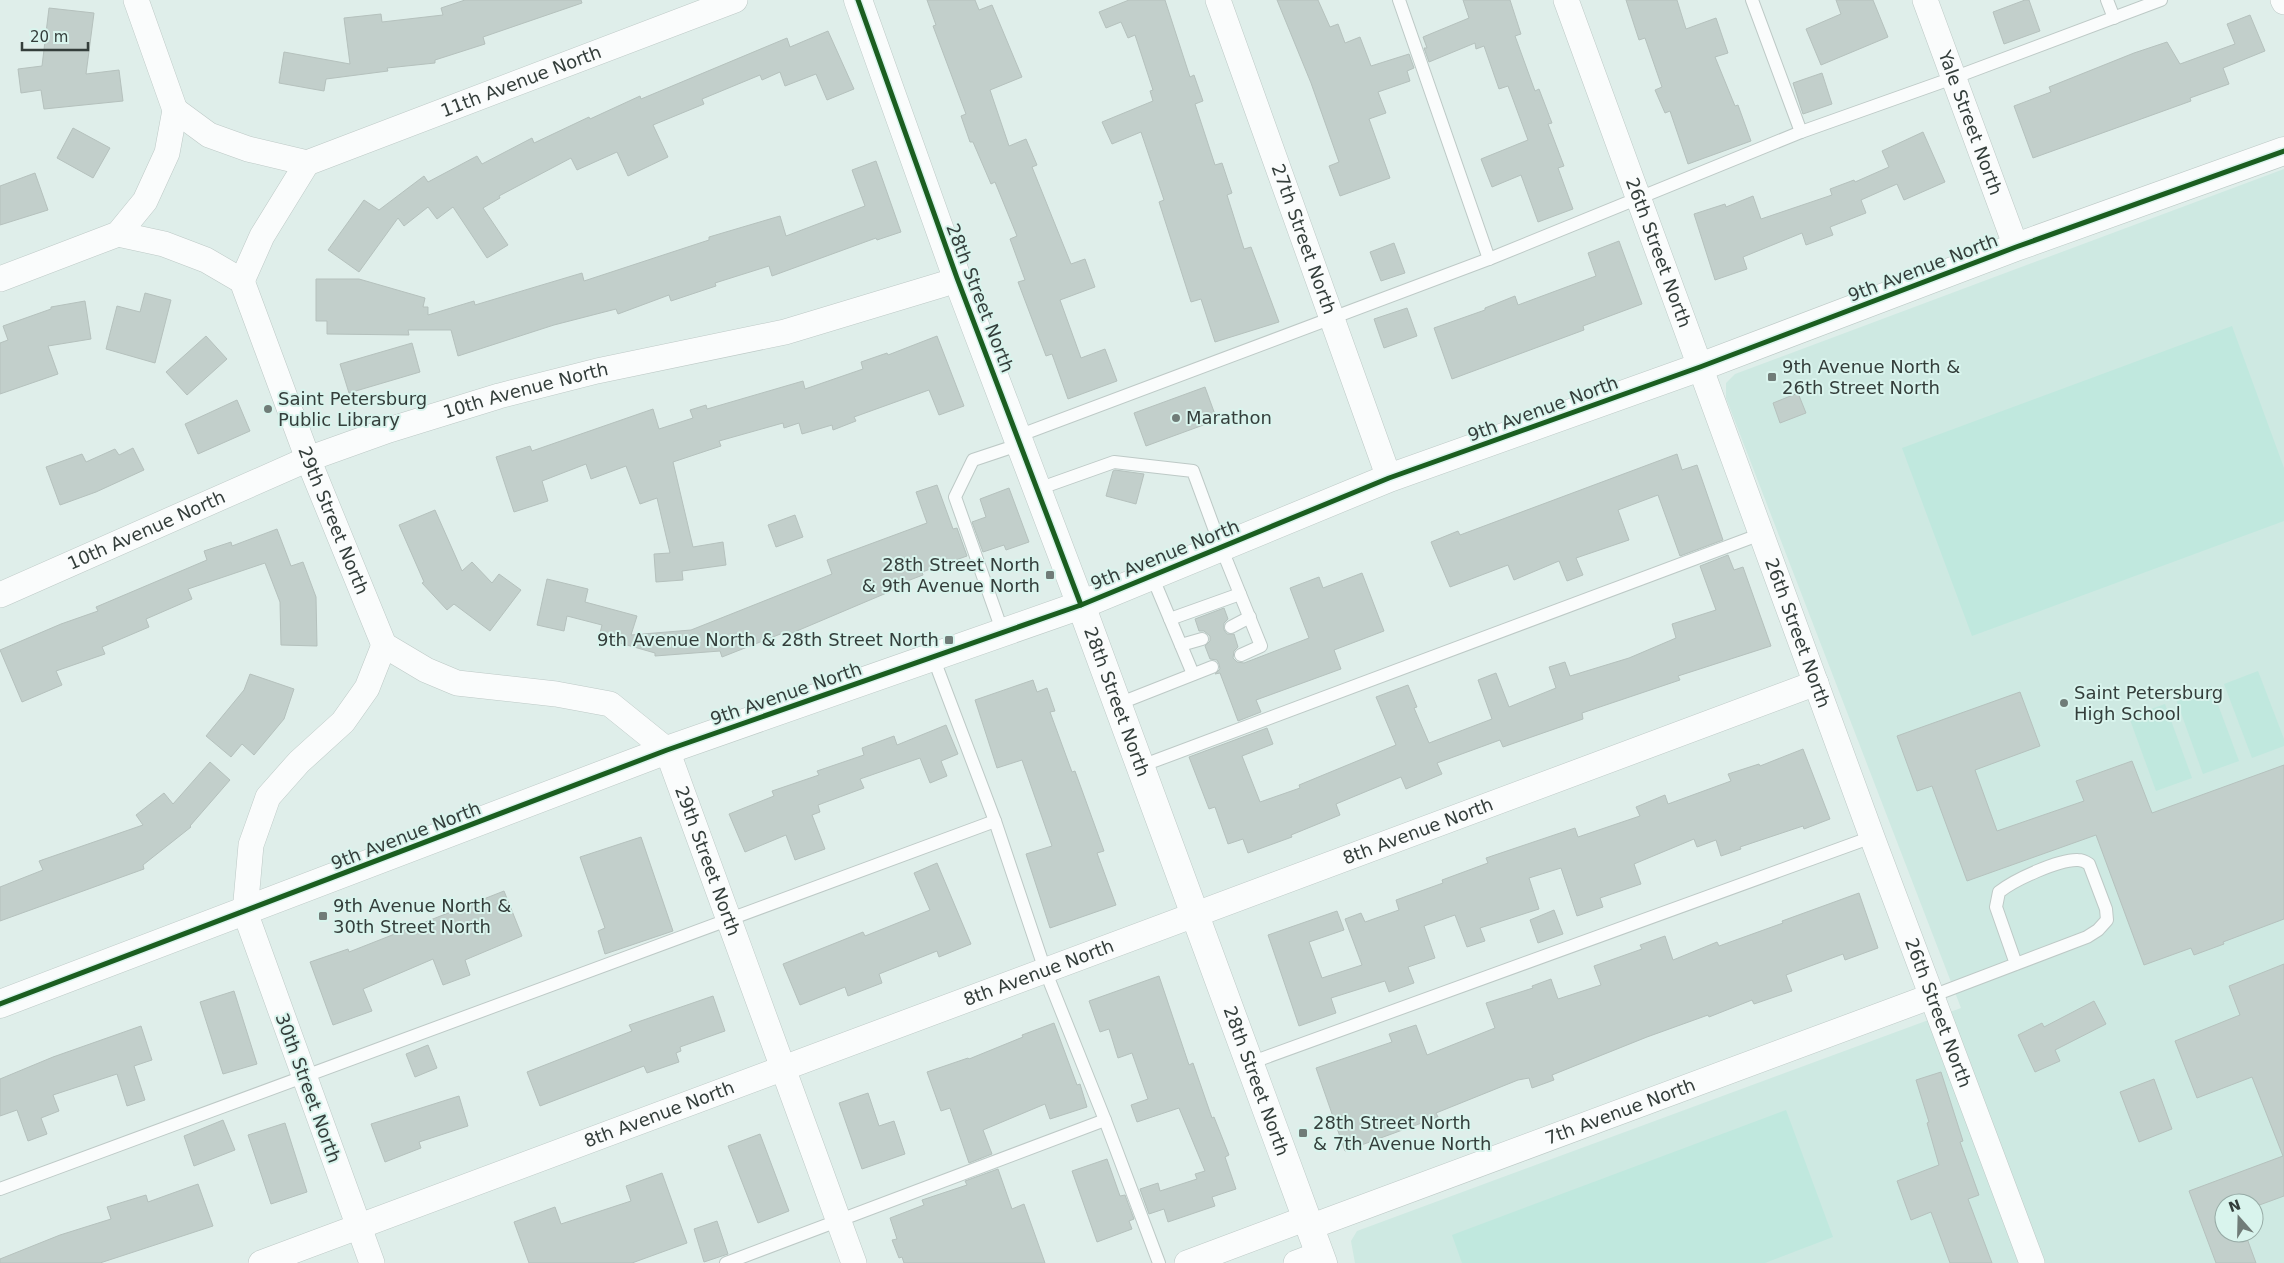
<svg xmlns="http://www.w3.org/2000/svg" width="2284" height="1263" viewBox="0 0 2284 1263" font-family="'DejaVu Sans',sans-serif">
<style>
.built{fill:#cee9e2;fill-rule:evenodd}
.green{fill:#c0e8de}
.building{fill:#c2cfcb;stroke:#b5c1bd}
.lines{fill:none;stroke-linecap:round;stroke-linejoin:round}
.service-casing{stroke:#bdc9c6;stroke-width:14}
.minor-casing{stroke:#bdc9c6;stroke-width:26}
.tertiary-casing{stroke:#bdc9c6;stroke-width:29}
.service{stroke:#fafcfc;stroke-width:12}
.minor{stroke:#fafcfc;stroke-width:25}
.tertiary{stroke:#fafcfc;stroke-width:28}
.cycleway-casing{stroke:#d9f4ed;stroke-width:8}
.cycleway{stroke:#1b5e20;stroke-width:5}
.poi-dot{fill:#707c78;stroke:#d9f4ed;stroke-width:2}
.labels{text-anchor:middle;stroke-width:4;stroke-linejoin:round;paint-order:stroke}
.street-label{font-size:18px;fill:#343e3b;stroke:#d9f4ed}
.poi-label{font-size:18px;fill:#343e3b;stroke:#d9f4ed;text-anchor:start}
</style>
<rect width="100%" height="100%" fill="#dfeeea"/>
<!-- built -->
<path class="built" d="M2284,169V1263H1355L1351,1241L1357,1231L1961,1008L1726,398V383L1735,374ZM2224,1203H2254V1233H2224Z"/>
<!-- green -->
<g class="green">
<path d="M2232,326L2284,468V521L1972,636L1902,448Z"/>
<path d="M2258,671L2284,739V746L2252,758L2224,684Z"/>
<path d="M2211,686L2239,761L2203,774L2176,699Z"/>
<path d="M2165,704L2192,778L2156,791L2129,717Z"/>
<path d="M1786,1110L1833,1237L1765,1263H1462L1452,1235Z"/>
</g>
<!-- building -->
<g class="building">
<path d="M465,0H581L582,3L483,37L485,44L435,60V63L387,68L388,71L326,79L324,91L279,83L284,52L350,64L344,18L381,14L382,22L443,15L441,8Z"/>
<path d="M927,0H975L979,10L992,5L1022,77L990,90L1009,146L1026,139L1037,165L1032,167L1071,264L1085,259L1095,287L1060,300L1081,358L1105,349L1117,381L1068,399L1052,354L1046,356L1018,282L1025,280L1010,239L1017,236L995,182L991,184L973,142H970L961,116L966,114L933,26L936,25Z"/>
<path d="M1129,0H1165L1190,77L1194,75L1203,101L1195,104L1215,165L1222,163L1232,193L1227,195L1244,249L1251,247L1279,322L1215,342L1201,299L1191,302L1159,202L1164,200L1141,132L1112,144L1102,122L1153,101L1150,91L1153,90L1135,35L1128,38L1121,22L1106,28L1099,12Z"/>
<path d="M1277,0H1318L1330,27L1338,24L1345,43L1360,37L1371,66L1409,54L1414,68L1407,71L1410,81L1378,92L1386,113L1369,119L1390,178L1340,196L1329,166L1339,162L1311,83Z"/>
<path d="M1463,0H1510L1521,34L1515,36L1535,91L1539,89L1552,123L1548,124L1564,166L1558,168L1573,209L1538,222L1521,175L1492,187L1481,159L1528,140L1508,86L1499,89L1484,46L1476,49L1475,43L1429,62L1424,48H1427L1423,37L1469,18Z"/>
<path d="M1626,0H1677L1686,29L1716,18L1728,53L1715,57L1735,106L1738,105L1751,141L1688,164L1670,111L1665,113L1655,90L1662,87L1645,38L1639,40Z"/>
<path d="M1836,0H1873L1888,37L1821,65L1806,29L1841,14Z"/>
<path d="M2025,0H2029L2040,31L2004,44L1993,12Z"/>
<path d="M49,8L94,13L86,74L119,70L123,101L44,109L41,90L21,93L18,69L42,66Z"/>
<path d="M2250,15L2265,51L2223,68L2229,84L2190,98L2191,101L2033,158L2014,106L2051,92L2049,87L2134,53L2167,42L2180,64L2235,44L2227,24Z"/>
<path d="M828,31L854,89L827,100L816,74L785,86L780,72L762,80L760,75L702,99L704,104L653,125L668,157L628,176L617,152L577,170L571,158L499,196L500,198L483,208L508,245L487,258L453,207L437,219L428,207L404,226L398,218L359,272L328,250L364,200L379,210L424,176L428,182L477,156L482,164L532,138L534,143L589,117L590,119L640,96L641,99L787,38L790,47Z"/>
<path d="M1822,73L1832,104L1803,114L1793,83Z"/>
<path d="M73,128L110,148L93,178L57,158Z"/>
<path d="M1923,132L1945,182L1904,200L1897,184L1861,200L1866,213L1830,227L1833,235L1806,245L1802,233L1743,257L1747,269L1715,280L1694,214L1725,204L1726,207L1753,196L1761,219L1832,195L1830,189L1854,180L1855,182L1889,167L1882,151Z"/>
<path d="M876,161L901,232L877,240L876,238L772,276L769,266L715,283L716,286L671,301L669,295L618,314L616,309L554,325L458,356L451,330H408L409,335L327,334V321H316V279H359L425,298L423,307H428V315L474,301L475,305L582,273L584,281L709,240V237L780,216L786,236L865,206L852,170Z"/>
<path d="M35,173L48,210L0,225V186Z"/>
<path d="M1619,241L1642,304L1583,326L1584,330L1452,379L1434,328L1485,310V308L1515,296L1518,305L1596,276L1588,253Z"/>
<path d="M1394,243L1405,273L1381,281L1370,252Z"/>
<path d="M145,293L171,300L155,363L106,349L117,306L140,312Z"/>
<path d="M85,301L91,339L48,346L58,374L0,394V343L8,340L3,326L51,309V307Z"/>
<path d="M1407,308L1417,336L1384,348L1374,319Z"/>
<path d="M206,336L227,359L187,395L166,372Z"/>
<path d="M937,336L964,406L939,415L929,390L854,417L856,421L833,430L832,425L802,434L799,423L784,428L783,423L719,441L721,446L673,462L693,547L723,542L726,565L682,571L683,580L656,582L654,554L670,553L657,498L640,504L626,466L591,479L586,464L542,481L548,501L514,512L496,457L530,446L532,451L653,409L659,429L693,418L690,410L706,405L707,409L803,381L805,389L863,369L861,362L887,353L888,355Z"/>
<path d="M412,343L420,372L349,393L340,364Z"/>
<path d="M1205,387L1217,420L1146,446L1134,413Z"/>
<path d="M1798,393L1806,413L1780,423L1773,403Z"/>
<path d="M237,400L250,431L198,454L185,424Z"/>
<path d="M133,448L144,470L96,492L60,505L46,467L82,454L86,462L115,449L119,455Z"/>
<path d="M1677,454L1682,470L1697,465L1723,540L1680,556L1658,495L1618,510L1629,540L1576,558L1583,575L1567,581L1559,561L1514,580L1508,565L1450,587L1431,542L1458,531L1460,535Z"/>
<path d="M1115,470L1144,474L1136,504L1106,496L1113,471Z"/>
<path d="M937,485L953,529L957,528L967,556L922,572L923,575L902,583L903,586L785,636L783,633L722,657L720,651L655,656V653L599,637L602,625L567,616L564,631L537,625L547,579L588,589L585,602L637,616L631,635L691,630L832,574L827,560L927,523L916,492Z"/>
<path d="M1009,488L1029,542L1006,550L1004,545L983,552L972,522L986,517L980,499Z"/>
<path d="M435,510L462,571L472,562L492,583L499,574L521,590L490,631L454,604L447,610L422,583L424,582L399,525Z"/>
<path d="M795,515L803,537L776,547L768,525Z"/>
<path d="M277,529L291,566L303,562L316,597L317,646L281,645L280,602L265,563L188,589L192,599L146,619L149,627L102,647L105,654L56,671L62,685L22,702L0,650L61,624L98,611L96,607L207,560L204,551L231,542L232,546Z"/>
<path d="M1728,555L1734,570L1743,567L1771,646L1678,676L1680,680L1582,713L1583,719L1503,747L1500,740L1437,763L1442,774L1406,789L1401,777L1336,804L1340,815L1291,835L1292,837L1248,853L1243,839L1228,844L1215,807L1209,809L1189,757L1267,728L1273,744L1242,756L1260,802L1300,788L1299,785L1396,745L1376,697L1408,685L1417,707L1414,708L1429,743L1492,719L1478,680L1496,673L1509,707L1556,688L1549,667L1565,662L1570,676L1629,658L1676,638L1672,624L1716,610L1700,566Z"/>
<path d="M1362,573L1384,631L1334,650L1341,669L1256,700L1261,712L1238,721L1220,673L1215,674L1220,669L1219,664L1217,660L1210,659L1205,646L1210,641V636L1204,631H1199L1195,619L1224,608L1228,619L1224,623V630L1227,634H1234L1238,647L1234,651L1233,658L1237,662L1244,663L1309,638L1290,588L1319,577L1323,588Z"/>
<path d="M250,674L294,689L284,719L254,755L242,744L231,757L206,736L244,690Z"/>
<path d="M1033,680L1037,692L1047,688L1055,711L1050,712L1072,772L1075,771L1104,851L1097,853L1116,905L1050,928L1026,854L1052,846L1022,760L997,768L975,700Z"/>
<path d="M2020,692L2040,746L1975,770L1997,831L2084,801L2076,781L2132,761L2152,813L2284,765V919L2223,942L2224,944L2194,955L2191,948L2144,965L2096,835L1967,881L1932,786L1917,791L1897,736Z"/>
<path d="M946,725L958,754L941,761L947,776L930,783L920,758L860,779L864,788L818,805L820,812L812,815L825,849L795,860L786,835L745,852L729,814L774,796L772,791L819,775L817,771L864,755L862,748L894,736L897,745Z"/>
<path d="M1803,749L1830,819L1804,829L1803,826L1740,847L1741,849L1721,856L1716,840L1697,847L1694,839L1634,864L1641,884L1600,898L1603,907L1577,916L1561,868L1529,878L1539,909L1480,928L1485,941L1467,947L1455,915L1424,926L1435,958L1408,967L1414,983L1389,992L1385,981L1331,998L1336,1013L1299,1026L1268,935L1337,911L1344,930L1309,942L1322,978L1362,965L1345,919L1361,913L1365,922L1399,910L1396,900L1443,883L1442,880L1488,863L1486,858L1575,828L1578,837L1640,816L1636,807L1665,795L1668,804L1731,781L1728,774L1759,764L1760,766Z"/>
<path d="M210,762L230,780L190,826L191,827L143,865L144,869L0,921V887L43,870L39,861L143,825L136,815L164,793L173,804Z"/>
<path d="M641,837L673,931L605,954L598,931L605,928L580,857Z"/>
<path d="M937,863L971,944L939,957L937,951L879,974L882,983L848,996L845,987L800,1005L783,964L863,932L865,936L930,910L914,873Z"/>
<path d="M504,891L522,936L465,960L470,975L443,985L433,959L363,989L372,1011L333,1025L310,962L348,949L349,952Z"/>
<path d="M1859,893L1878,948L1845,960L1843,954L1786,975L1792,991L1754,1004L1752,1000L1709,1017L1708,1015L1647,1037L1552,1075L1554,1080L1532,1088L1529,1078L1518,1080L1436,1113L1438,1117L1345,1151L1316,1068L1392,1042L1389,1034L1416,1025L1427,1055L1495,1028L1486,1003L1533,988L1532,986L1551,979L1558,999L1601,985L1594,966L1642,949L1640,945L1665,936L1673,960L1717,942L1719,946L1783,923L1782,921Z"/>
<path d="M1554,910L1563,934L1538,943L1530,920Z"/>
<path d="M2284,964V1196L2254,1207V1203H2224V1233H2245L2256,1263H2216L2189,1191L2283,1156L2252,1077L2197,1098L2175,1041L2240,1015L2229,986Z"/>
<path d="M1159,976L1189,1065L1193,1063L1212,1118L1214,1117L1229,1155L1225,1157L1236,1189L1212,1197L1215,1206L1168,1222L1164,1209L1149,1214L1140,1189L1158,1183L1160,1191L1197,1179L1195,1174L1205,1171L1179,1108L1137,1122L1131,1105L1148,1099L1132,1053L1118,1058L1109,1029L1100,1032L1089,1001Z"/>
<path d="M234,991L257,1064L223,1074L200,1002Z"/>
<path d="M713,996L725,1031L680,1047L681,1051L676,1053L679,1062L647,1073L644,1066L540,1106L527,1072L632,1031L629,1025Z"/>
<path d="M2094,1001L2106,1024L2055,1050L2060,1061L2035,1072L2018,1035L2042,1023L2044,1027Z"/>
<path d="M1054,1023L1077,1085L1080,1084L1087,1107L1050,1119L1045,1104L983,1130L992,1154L969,1163L950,1108L941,1111L927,1072L968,1058L969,1059L1023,1037L1022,1035Z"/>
<path d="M141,1026L152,1060L134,1066L145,1100L127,1106L117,1074L53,1095L59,1111L41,1118L47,1134L28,1141L17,1110L0,1116V1079L53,1057Z"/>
<path d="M428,1045L437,1068L415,1077L406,1054Z"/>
<path d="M1941,1072L1963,1141L1960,1142L1979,1195L1968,1199L1992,1263H1950L1931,1212L1911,1220L1897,1181L1939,1165L1927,1123L1929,1122L1916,1080Z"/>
<path d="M2154,1079L2172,1129L2139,1142L2120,1092Z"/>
<path d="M868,1093L879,1126L894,1121L905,1154L862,1169L839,1103Z"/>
<path d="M459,1096L468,1126L419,1142L421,1148L385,1162L371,1124Z"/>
<path d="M223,1120L235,1150L194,1166L184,1136Z"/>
<path d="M285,1123L307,1192L271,1204L248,1135Z"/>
<path d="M760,1134L789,1211L758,1223L728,1146Z"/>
<path d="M1107,1159L1120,1196L1125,1195L1134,1219L1129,1221L1132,1229L1097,1242L1072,1171Z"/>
<path d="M998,1169L1012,1209L1024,1204L1045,1263H904L902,1257L899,1258L892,1240L897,1239L890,1218L924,1205L922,1200L967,1185L965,1181Z"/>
<path d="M662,1173L687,1243L632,1263H529L514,1222L555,1207L561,1224L631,1201L626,1186Z"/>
<path d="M198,1184L213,1226L100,1263H0V1259L60,1235L111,1219L107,1207L146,1195L148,1202Z"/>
<path d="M717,1221L728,1254L704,1262L694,1229Z"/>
</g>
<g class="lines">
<defs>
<g id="service">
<path d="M1399,0L1489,259"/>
<path d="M1752,0L1801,132"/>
<path d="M2107,0L2114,18"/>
<path d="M1018,436L1489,259L1801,132L1953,78L2161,0"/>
<path d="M1038,489L1114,462L1193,471L1221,547L1261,646L1241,655"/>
<path d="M1152,576L1193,674"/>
<path d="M1170,619L1240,594"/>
<path d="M1231,627L1250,617"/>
<path d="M1003,633L955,497L973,460L1021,444"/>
<path d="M1181,645L1202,639"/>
<path d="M933,657L995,821L1045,970L1105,1120L1159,1263"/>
<path d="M1118,704L1212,667"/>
<path d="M1141,766L1761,534"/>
<path d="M1932,996L2087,937L2098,930L2107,920L2106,909L2089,864C2086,862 2082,860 2078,860C2059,859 2014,880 1999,892L1996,907L2016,964"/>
<path d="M1250,1063L1872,837"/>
<path d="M0,1189L995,821"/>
<path d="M726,1263L1105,1120"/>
</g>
<g id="minor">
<path id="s1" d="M1218,0L1389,478"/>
<path id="s2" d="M1566,0L1872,837L2032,1263"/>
<path id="s3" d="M1925,0L2016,247"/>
<path d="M2283,0L2284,2"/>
<path d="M175,110L209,135L248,149L307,163"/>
<path id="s4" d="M307,163L735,0"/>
<path id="s5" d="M118,234L164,244L206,260L242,281L308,459L384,645"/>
<path d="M0,279L118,234L145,201L167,153L175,110L136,0"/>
<path d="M242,281L262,236L307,163"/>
<path id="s6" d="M0,595L308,459L389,430L499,396L597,371L785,332L944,284L957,278"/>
<path id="s7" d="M1310,1227L1932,996"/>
<path id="s8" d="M261,1263L1816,683"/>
<path id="s9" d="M372,1263L245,912L251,845L268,797L299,762L343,722L367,688L384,645L426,670L457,683L556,694L610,704L667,750L854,1263"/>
<path d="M1187,1263L1307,1218"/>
<path d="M1296,1263L1320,1254"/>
</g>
<g id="tertiary">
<path id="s10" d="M858,0L957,278L1081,605L1323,1263"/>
<path d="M0,1004L667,750L1081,605L1389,478L1700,367L2016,247L2284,151"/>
</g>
</defs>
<!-- service casing -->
<use href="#service" class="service-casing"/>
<!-- minor casing -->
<use href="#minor" class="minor-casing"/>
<!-- tertiary casing -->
<use href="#tertiary" class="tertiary-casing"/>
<!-- service -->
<use href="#service" class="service"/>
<!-- minor -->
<use href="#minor" class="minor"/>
<!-- tertiary -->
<use href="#tertiary" class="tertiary"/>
<defs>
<g id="cycleway">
<path d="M858,0L957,278L1081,605"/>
<path d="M0,1004L667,750L1081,605L1389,478L1700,367L2016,247L2284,151"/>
</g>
</defs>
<!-- cycleway casing -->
<use href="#cycleway" class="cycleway-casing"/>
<!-- cycleway -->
<use href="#cycleway" class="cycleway"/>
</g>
<!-- markers -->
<g class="poi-dot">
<rect x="1767" y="372" width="10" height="10" rx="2.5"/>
<circle cx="268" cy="409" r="5"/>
<circle cx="1176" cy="418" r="5"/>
<rect x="1045" y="570" width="10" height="10" rx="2.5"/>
<rect x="944" y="635" width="10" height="10" rx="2.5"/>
<circle cx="2064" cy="703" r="5"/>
<rect x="318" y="911" width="10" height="10" rx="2.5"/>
<rect x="1298" y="1128" width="10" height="10" rx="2.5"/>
</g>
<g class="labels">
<!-- street labels -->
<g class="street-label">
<text dy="6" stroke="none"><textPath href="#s4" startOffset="229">11th Avenue North</textPath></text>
<text dy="6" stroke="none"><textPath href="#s3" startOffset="131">Yale Street North</textPath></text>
<text dy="6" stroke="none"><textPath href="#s1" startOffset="254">27th Street North</textPath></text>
<text dy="6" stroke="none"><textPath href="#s2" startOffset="269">26th Street North</textPath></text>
<text transform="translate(1923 268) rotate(-21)" y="6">9th Avenue North</text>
<text transform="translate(980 298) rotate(69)" y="6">28th Street North</text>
<text dy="6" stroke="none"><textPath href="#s6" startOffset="565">10th Avenue North</textPath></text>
<text transform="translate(1543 409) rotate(-20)" y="6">9th Avenue North</text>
<text dy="6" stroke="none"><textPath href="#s5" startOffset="390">29th Street North</textPath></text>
<text dy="6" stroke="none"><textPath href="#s6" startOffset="160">10th Avenue North</textPath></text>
<text transform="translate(1165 555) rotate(-22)" y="6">9th Avenue North</text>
<text dy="6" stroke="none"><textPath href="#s2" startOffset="674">26th Street North</textPath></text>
<text transform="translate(786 694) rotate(-19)" y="6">9th Avenue North</text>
<text dy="6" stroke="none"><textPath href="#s10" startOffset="748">28th Street North</textPath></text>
<text dy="6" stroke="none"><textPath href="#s8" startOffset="1235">8th Avenue North</textPath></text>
<text transform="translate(406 836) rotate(-21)" y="6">9th Avenue North</text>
<text dy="6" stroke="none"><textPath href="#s9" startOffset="1114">29th Street North</textPath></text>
<text dy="6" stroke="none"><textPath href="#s8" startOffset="830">8th Avenue North</textPath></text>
<text dy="6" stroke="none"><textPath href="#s2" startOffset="1079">26th Street North</textPath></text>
<text dy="6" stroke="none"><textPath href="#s10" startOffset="1152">28th Street North</textPath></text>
<text transform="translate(308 1088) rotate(70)" y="6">30th Street North</text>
<text dy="6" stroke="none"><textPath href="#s7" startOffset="331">7th Avenue North</textPath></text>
<text dy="6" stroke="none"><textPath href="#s8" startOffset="425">8th Avenue North</textPath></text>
</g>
<!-- poi labels -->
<g class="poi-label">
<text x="1782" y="373">9th Avenue North &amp;<tspan x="1782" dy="21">26th Street North</tspan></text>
<text x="278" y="405">Saint Petersburg<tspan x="278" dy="21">Public Library</tspan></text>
<text x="1186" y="424">Marathon</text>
<text x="1040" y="571" text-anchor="end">28th Street North<tspan x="1040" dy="21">&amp; 9th Avenue North</tspan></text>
<text x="939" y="646" text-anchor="end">9th Avenue North &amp; 28th Street North</text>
<text x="2074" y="699">Saint Petersburg<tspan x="2074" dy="21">High School</tspan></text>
<text x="333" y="912">9th Avenue North &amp;<tspan x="333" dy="21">30th Street North</tspan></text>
<text x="1313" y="1129">28th Street North<tspan x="1313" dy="21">&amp; 7th Avenue North</tspan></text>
</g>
</g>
<!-- north arrow -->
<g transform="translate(2239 1218) rotate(340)"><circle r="24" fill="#d9f4ed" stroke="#97aba6"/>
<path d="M0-4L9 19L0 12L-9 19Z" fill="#707c78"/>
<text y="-8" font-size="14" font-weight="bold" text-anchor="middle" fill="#343e3b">N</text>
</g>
<!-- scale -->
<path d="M22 42v8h66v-8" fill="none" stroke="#343e3b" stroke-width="2.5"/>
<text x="30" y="42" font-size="15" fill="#343e3b" stroke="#d9f4ed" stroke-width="4" paint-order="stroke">20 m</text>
</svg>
